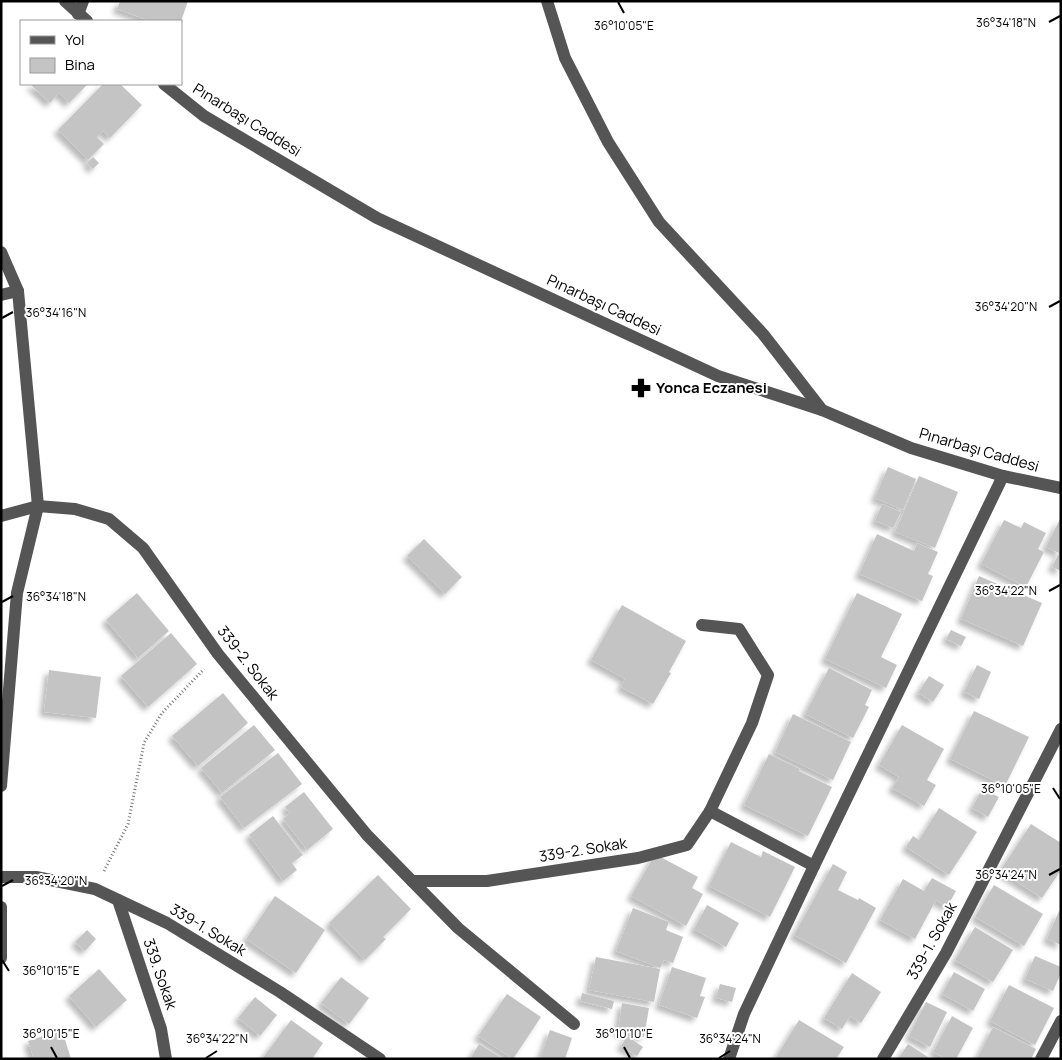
<svg xmlns="http://www.w3.org/2000/svg" width="1062" height="1060" viewBox="0 0 1062 1060" font-family="Manrope,sans-serif">
<style>
.building{fill:#c4c4c4;filter:url(#shadow)}
.lines{fill:none;stroke-linecap:round;stroke-linejoin:round}
.path{stroke:#777;stroke-width:3;stroke-dasharray:1 2.5;stroke-linecap:butt}
.minor{stroke:#555;stroke-width:12}
.ticks{fill:none;stroke:#000;stroke-width:2}
.labels{text-anchor:middle;stroke-width:4;stroke-linejoin:round;paint-order:stroke}
.street-label{font-size:15px;fill:#000;stroke:#fff}
.poi-label{font-size:15px;font-weight:bold;fill:#000;stroke:#fff;text-anchor:start}
.ticks-label{font-size:12px;text-anchor:middle;fill:#000;stroke:#fff;stroke-width:4;stroke-linejoin:round;paint-order:stroke}
</style>
<defs>
<filter id="shadow"><feDropShadow dx="-4.5" dy="4.5" stdDeviation="2.5" flood-color="#0004"/></filter>
</defs>
<rect width="100%" height="100%" fill="#fff"/>
<!-- building -->
<g class="building">
<path d="M120,1H188L181,21H150L117,9Z"/>
<path d="M30,84H88L69,103L59,93L50,103Z"/>
<path d="M103,84H120L142,105L110,138L103,131L97,137L104,144L88,160L58,130Z"/>
<path d="M93,157L99,163L93,169L87,163Z"/>
<path d="M888,467L916,479L903,510L875,498Z"/>
<path d="M919,476L958,492L935,548L895,532Z"/>
<path d="M882,504L901,512L893,528L875,521Z"/>
<path d="M1061,517V571L1052,567L1059,553L1046,547Z"/>
<path d="M1004,520L1021,528L1024,522L1046,533L1038,549L1044,552L1026,587L981,564Z"/>
<path d="M877,534L914,551L917,543L938,552L928,574L933,576L922,601L859,574Z"/>
<path d="M424,539L462,577L445,594L407,556Z"/>
<path d="M979,576L1042,603L1023,646L961,619Z"/>
<path d="M137,593L169,631L138,658L106,620Z"/>
<path d="M857,593L902,614L881,657L897,665L886,688L825,659Z"/>
<path d="M622,605L686,641L669,672L671,673L653,704L621,687L625,679L591,660Z"/>
<path d="M951,630L966,637L961,646L946,639Z"/>
<path d="M171,633L197,664L148,707L121,676Z"/>
<path d="M977,665L991,672L979,699L964,692Z"/>
<path d="M829,668L872,690L865,705L869,707L853,738L805,714Z"/>
<path d="M49,670L101,677L96,718L44,712Z"/>
<path d="M929,676L944,685L933,702L918,693Z"/>
<path d="M223,693L248,723L198,766L172,736Z"/>
<path d="M974,711L1029,737L1005,786L950,759Z"/>
<path d="M793,714L851,742L833,780L775,752Z"/>
<path d="M254,725L275,750L222,793L201,768Z"/>
<path d="M902,725L944,749L927,780L936,785L924,806L892,788L899,777L879,765Z"/>
<path d="M278,753L302,784L244,828L220,797Z"/>
<path d="M769,754L800,769L799,771L832,787L808,836L744,805Z"/>
<path d="M982,789L999,797L988,817L972,808Z"/>
<path d="M304,792L333,829L307,850L283,819L290,813L285,807Z"/>
<path d="M939,808L977,832L949,875L906,847L913,836L919,840Z"/>
<path d="M273,816L303,855L292,863L297,870L283,881L249,835Z"/>
<path d="M1031,824L1061,843V870L1042,898L1000,871Z"/>
<path d="M731,842L761,857L763,851L795,867L770,917L709,886Z"/>
<path d="M655,854L698,877L692,888L703,894L686,926L631,896Z"/>
<path d="M833,864L847,872L838,890L858,900L859,898L876,908L846,963L794,935Z"/>
<path d="M378,875L411,909L383,937L386,939L365,960L329,923Z"/>
<path d="M932,878L956,891L947,907L936,900L915,939L880,920L903,879L924,891Z"/>
<path d="M994,885L1043,914L1024,946L975,917Z"/>
<path d="M275,896L325,930L296,973L246,939Z"/>
<path d="M707,905L739,923L726,947L694,929Z"/>
<path d="M633,908L669,922L666,930L683,937L673,963L664,960L660,968L616,951Z"/>
<path d="M1059,911L1061,912V945L1047,939Z"/>
<path d="M975,927L1013,950L993,982L955,960Z"/>
<path d="M87,930L96,939L85,951L75,942Z"/>
<path d="M1035,956L1061,967V973L1053,991L1025,979Z"/>
<path d="M596,957L660,969L654,1002L589,990Z"/>
<path d="M672,967L706,978L700,996L705,997L697,1018L659,1005Z"/>
<path d="M99,969L127,1000L96,1027L69,996Z"/>
<path d="M954,972L985,989L973,1011L942,994Z"/>
<path d="M852,973L881,992L861,1023L850,1016L842,1029L824,1018Z"/>
<path d="M341,977L369,998L349,1024L321,1003Z"/>
<path d="M720,984L736,988L732,1002L716,998Z"/>
<path d="M1009,985L1054,1008L1035,1045L990,1021Z"/>
<path d="M582,993L614,1001L612,1009L580,1001Z"/>
<path d="M507,994L541,1017L513,1059L478,1036Z"/>
<path d="M255,997L277,1015L260,1036L238,1018Z"/>
<path d="M926,1002L947,1012L930,1047L909,1036Z"/>
<path d="M622,1003L649,1008L644,1037L618,1032Z"/>
<path d="M952,1016L973,1028L956,1059H946L933,1052Z"/>
<path d="M291,1020L323,1043L312,1059H262Z"/>
<path d="M799,1020L844,1047L836,1059H775Z"/>
<path d="M993,1027L1036,1049L1031,1059H977Z"/>
<path d="M62,1030L71,1059H34L28,1041Z"/>
<path d="M550,1030L572,1038L565,1059H540Z"/>
<path d="M627,1036L643,1047L637,1056L621,1046Z"/>
<path d="M479,1044L503,1059H470Z"/>
<path d="M908,1044L931,1059H898Z"/>
</g>
<g class="lines">
<!-- path -->
<path class="path" d="M104,871L128,824L144,743L162,713L204,669"/>
<!-- minor -->
<g class="minor">
<path d="M65,1L87,21"/>
<path d="M547,1L565,58L608,142L659,222L763,334L822,410"/>
<path d="M78,14L83,1"/>
<path d="M164,84L204,116L377,218L718,376L822,410L911,448L1003,476L1061,488"/>
<path d="M1,252L18,291L38,506L17,593L1,786"/>
<path d="M1,295L18,291"/>
<path d="M1,516L38,506L75,509L109,519L143,548L218,654L367,835L458,928L574,1024"/>
<path d="M710,811L814,866"/>
<path d="M1,877H36L95,889L167,923L280,992L380,1059"/>
<path d="M412,881H487L638,858L687,845L710,811L752,723L768,675L739,629L702,625"/>
<path d="M118,900L161,1029L166,1059"/>
<path d="M1,907V958"/>
<path d="M729,1059L744,1014L814,866L1003,476"/>
<path d="M883,1059L946,953L1061,729"/>
<path d="M1041,1059L1061,1021"/>
</g>
</g>
<!-- ticks -->
<path class="ticks" d="M618,2L624,13M1049,22L1060,16M1049,307L1060,301M2,318L13,312M1049,591L1060,585M2,602L13,596M1053,788L1060,799M1049,875L1060,869M2,886L13,880M2,960L9,971M51,1047L57,1058M624,1047L630,1058M206,1058L217,1051M719,1058L730,1051"/>
<!-- icons -->
<defs>
<symbol id="pharmacy-bare" viewBox="-9 -9 18 18"><path d="M-2-6h4v4h4v4h-4v4h-4v-4h-4v-4h4Z" fill="#000" stroke="#fff" stroke-width="2.5" paint-order="stroke"/></symbol>
</defs>
<g fill-rule="evenodd">
<use href="#pharmacy-bare" x="627" y="374" width="28" height="28"/>
</g>
<g class="labels">
<!-- street labels -->
<g class="street-label">
<text transform="translate(247 120) rotate(32)" y="5">Pınarbaşı Caddesi</text>
<text transform="translate(604 305) rotate(25)" y="5">Pınarbaşı Caddesi</text>
<text transform="translate(979 450) rotate(16)" y="5">Pınarbaşı Caddesi</text>
<text transform="translate(248 663) rotate(52)" y="5">339-2. Sokak</text>
<text transform="translate(583 850) rotate(-9)" y="5">339-2. Sokak</text>
<text transform="translate(208 930) rotate(31)" y="5">339-1. Sokak</text>
<text transform="translate(932 941) rotate(-61)" y="5">339-1. Sokak</text>
<text transform="translate(160 974) rotate(71)" y="5">339. Sokak</text>
</g>
<!-- poi labels -->
<g class="poi-label">
<text x="656" y="393">Yonca Eczanesi</text>
</g>
</g>
<g class="ticks-label">
<text x="1006" y="27">36°34'18"N</text>
<text x="624" y="30">36°10'05"E</text>
<text x="1006" y="311">36°34'20"N</text>
<text x="56" y="317">36°34'16"N</text>
<text x="1006" y="595">36°34'22"N</text>
<text x="56" y="601">36°34'18"N</text>
<text x="1011" y="793">36°10'05"E</text>
<text x="1006" y="879">36°34'24"N</text>
<text x="56" y="885">36°34'20"N</text>
<text x="51" y="975">36°10'15"E</text>
<text x="51" y="1038">36°10'15"E</text>
<text x="624" y="1038">36°10'10"E</text>
<text x="217" y="1043">36°34'22"N</text>
<text x="730" y="1043">36°34'24"N</text>
</g>
<!-- border -->
<rect width="1062" height="1060" fill="none" stroke="#000000" stroke-width="5"/>
<!-- legend -->
<rect x="20" y="20" width="162" height="65" fill="#ffffff" stroke="#999999"/>
<rect x="30" y="36" width="25" height="8" fill="#555555" stroke="#999999"/>
<text x="65" y="45" font-size="15" fill="#000000">Yol</text>
<rect x="30" y="58" width="25" height="15" fill="#c4c4c4" stroke="#999999"/>
<text x="65" y="70" font-size="15" fill="#000000">Bina</text>
</svg>
